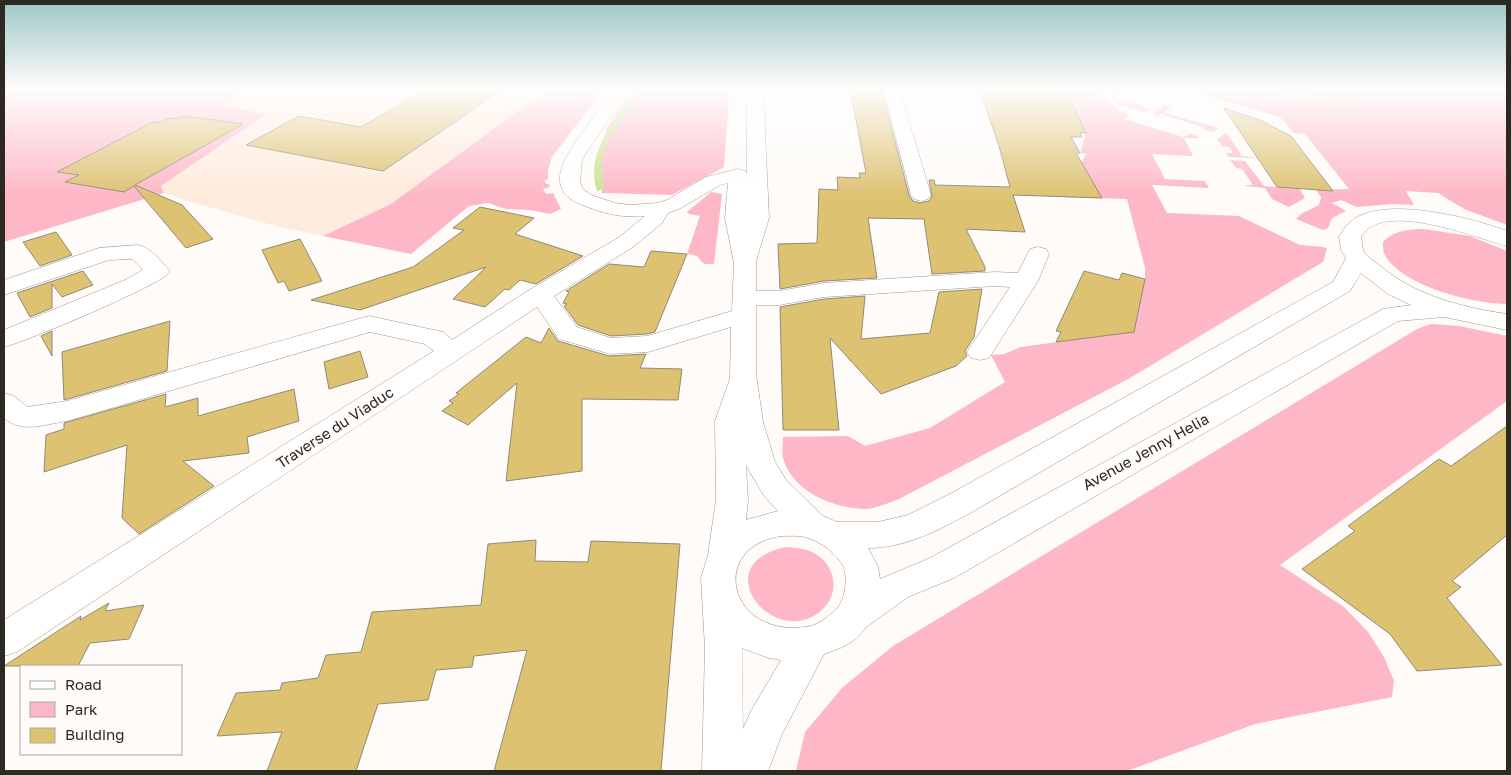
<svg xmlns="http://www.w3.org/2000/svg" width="1511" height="775" viewBox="0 0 1511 775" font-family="'Golos Text',sans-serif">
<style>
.built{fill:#feebdb}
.green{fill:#fdb7c6}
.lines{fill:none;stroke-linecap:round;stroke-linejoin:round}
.stream{fill:#cbe091;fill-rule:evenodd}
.building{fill:#ddc272;stroke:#908a78}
.minor-casing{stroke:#a59588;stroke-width:1}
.minor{fill:#fff;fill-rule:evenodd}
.labels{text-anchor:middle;stroke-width:5;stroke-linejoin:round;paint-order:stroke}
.street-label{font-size:15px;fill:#2e2823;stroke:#fefbf8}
</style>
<rect width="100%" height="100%" fill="#fefbf8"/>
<!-- built -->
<path class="built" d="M254,88H549L391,204L323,236L279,227L188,201L164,193L161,186L267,115L220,105Z"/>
<!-- green -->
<g class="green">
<path d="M4,88H254L221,105L267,114L161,186L164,193L4,242Z"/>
<path d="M549,88H605L552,157L548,170V179L545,180L546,184H549L550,187L543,189L546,194L553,193L561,209L550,214L530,210L506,209L488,203L469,206L411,254L323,236L391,204Z"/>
<path d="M634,88H730L724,167L672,195L602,193C600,169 596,155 611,134L605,131Z"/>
<path d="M1064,88H1100L1103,96L1118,108L1116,110L1129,114L1124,119L1183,137L1191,133L1200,138H1184L1193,156L1152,154L1165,179L1205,181L1209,188L1152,185L1167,213L1239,216L1300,245L1324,247L1327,249L1323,262L1130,378L897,500C888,503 876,508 867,509C835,509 795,493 784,461C781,454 783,444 783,437L848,436L865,446L930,428L1005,382L991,355L1004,354L1021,347L1132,332L1145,279V268L1127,199L1063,197L1086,154L1080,153L1086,133Z"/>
<path d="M1109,88H1127L1112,96L1151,109L1146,112L1120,106L1110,97Z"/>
<path d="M1179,88H1507V225L1464,209L1438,193L1406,191L1414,205L1392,204L1357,207L1341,200L1332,203L1346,211L1332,218L1328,228L1323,230L1296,219L1301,214L1319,205L1321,197L1316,190L1349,189L1305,134L1294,133L1280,117Z"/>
<path d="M1165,105L1171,107L1164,113L1219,128L1213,132L1204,130L1205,128L1161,114L1158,116L1152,114Z"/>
<path d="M1227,133L1242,156L1258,158L1229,157L1226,153H1233L1229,147L1222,146L1217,139Z"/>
<path d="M1230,160L1245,161L1264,186L1300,189L1305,198L1289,207L1272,199L1265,188L1247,186L1245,185H1253L1242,169L1236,168Z"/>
<path d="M711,192L722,194L714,264H704L697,256L687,254L700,216L689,214L687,212Z"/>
<path d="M1423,229L1470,236L1507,251V304C1475,304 1399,286 1384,253C1383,250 1383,245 1383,242C1395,230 1407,230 1423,229Z"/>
<path d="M1431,324L1459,326L1507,336V401L1280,565L1344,607L1368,632L1384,657L1394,681L1392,697L1255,724L1127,771H796L805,732L842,688L893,646L1417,329Z"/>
<path d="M786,547C795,548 804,548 812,552C835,563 841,591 823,609C777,653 702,565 786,547Z"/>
</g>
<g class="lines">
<!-- stream -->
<g class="stream">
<path d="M638,88H644L607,141L602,165L604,189L597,191C584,151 617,118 638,88Z"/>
<path d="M1272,88H1283L1354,110L1349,111Z"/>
</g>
</g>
<!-- building -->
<g class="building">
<path d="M429,88H505L383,171L246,145L299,116L361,127Z"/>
<path d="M850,88H881L909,195L913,201L920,203L929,201L932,196L929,180H934L935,185L1010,187L999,146L979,88L1065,90L1086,133H1080L1082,137H1071L1080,153H1076L1102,198L1013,195L1025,232L966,229L985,267V271L932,274L924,219L868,218L877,278L824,281L780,289L778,244L817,243L819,189L838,190L837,177L860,178L859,173H866Z"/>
<path d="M1224,108L1260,120L1291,136L1333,191L1277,187Z"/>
<path d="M184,116L243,124L135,185L182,205L213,239L186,248L134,186L124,192L65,182L79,175L57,172L153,122L159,123L169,118L177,119Z"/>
<path d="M480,207L534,218L515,234L583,256L536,284L520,280L509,290L505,289L485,307L453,299L486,267L360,310L311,300L413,267L464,230L453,228Z"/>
<path d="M56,232L72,255L40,266L23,242Z"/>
<path d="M300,239L322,281L289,291L284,281L278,283L262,250Z"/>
<path d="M651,251L687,254L655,332L647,334L611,336L578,325L564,306L567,304L563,303L569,292L566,291L609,264L644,267Z"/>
<path d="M83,271L93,285L62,297L52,284V308L30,317L17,293Z"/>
<path d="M1084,271L1119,280L1122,273L1145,279L1134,332L1056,342L1061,332L1056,331Z"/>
<path d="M982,289L974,337L965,351L967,356L956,366L881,394L830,338L839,430H783L780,307L824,299L865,296L861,339L930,333L939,292Z"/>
<path d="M170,321L167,371L64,400L62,352Z"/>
<path d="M549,328L558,341L609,356L646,354L640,368L682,369L678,400L582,399V471L506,481L517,383L468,425L442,411L453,403L449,401L459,394L456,393L526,337L541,343Z"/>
<path d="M52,331V356L41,336Z"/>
<path d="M360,351L368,377L329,389L324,362Z"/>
<path d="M294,389L299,421L247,437L249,453L183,461L214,486L139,534L122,518L127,445L44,472L46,435L64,429V423L166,394L165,407L198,398V416Z"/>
<path d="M1507,426V535L1452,581L1461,587L1447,598L1502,665L1417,671L1390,634L1302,569L1355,531L1348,526L1439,459L1451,466Z"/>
<path d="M536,540L535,561L588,562L591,541L680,544L661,771H494L527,650L474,656L472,667L436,670L428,700L378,704L356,771H267L282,732L217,736L236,693L280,690L282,683L318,678L326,655L361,652L372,612L481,605L488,544Z"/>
<path d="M109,603L105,611L144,605L129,639L90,643L78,666H4L81,616L80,620Z"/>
</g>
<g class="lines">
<defs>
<g id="minor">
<path d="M614,88H631L582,159L580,182L583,189L591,195L615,203L630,205L657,203L667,200L706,177L738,169L745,171L747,174V88H763L769,218L756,261V291H779L824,283L995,272L1018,273L1030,249L1038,247L1046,249L1049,254L1038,281L989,358L980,360L971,358L967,352L1010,287L995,286L824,297L779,305H756V374L763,422L775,462L786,480L823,516L837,522H878L908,515L950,494L1333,282L1346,258L1341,250L1339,237C1342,233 1344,228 1348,224C1378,193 1472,218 1507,231V246C1476,238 1382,199 1361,237C1362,242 1362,248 1364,252C1367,257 1374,261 1379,265C1416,296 1460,307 1507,314V330L1444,317L1398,321L954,578L908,597L865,628C856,643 839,649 824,654L782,734L768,771H702L705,648L701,578L708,555L716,500L715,421L730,379L731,327L648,352L610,354L559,339L537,307L83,608L17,652L4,656V620L434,351L425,344L370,332L67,421C45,424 22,434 4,418V393L14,396L27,407L67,401L369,316L443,332L452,340L526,292L618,238L645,216C623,218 605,214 585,206C539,190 567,154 585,129C595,115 605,102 614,88ZM728,183L725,218L734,263L732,311L647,336L611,338L577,327L554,296L633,247L662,223L668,213L681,208L720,185ZM1361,273L1388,294L1411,305L1383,309L930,558L880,579L878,567L868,548C907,548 940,529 972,512L1350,291ZM746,465L764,496L778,511L746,520L748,500ZM781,536C790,536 800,535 808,538C820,541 838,555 843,566C846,573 846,581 845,589C843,600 840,607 831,614C825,619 819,624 811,626C729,642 706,547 781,536ZM742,648L769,658L781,660L751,711L743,729Z"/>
<path d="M883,88H899L931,195L928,199L921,201L914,199L911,195Z"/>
<path d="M138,245C151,248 162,261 170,272C161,285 25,342 4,347V330L125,280L143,270L132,259L109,260L4,295V280L99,248Z"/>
</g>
</defs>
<!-- minor casing -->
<use href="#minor" class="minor-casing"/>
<!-- minor -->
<use href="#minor" class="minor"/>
</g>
<!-- sky -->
<linearGradient id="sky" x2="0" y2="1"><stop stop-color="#9cc6c5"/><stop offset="0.45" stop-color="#fffdfc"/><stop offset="1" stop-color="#fffdfc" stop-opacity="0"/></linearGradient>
<rect width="1511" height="197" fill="url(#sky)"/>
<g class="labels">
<!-- street labels -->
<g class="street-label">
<text transform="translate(335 428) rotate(-33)" y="5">Traverse du Viaduc</text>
<text transform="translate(1146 452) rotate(-29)" y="5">Avenue Jenny Helia</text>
</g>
</g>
<!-- border -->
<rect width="1511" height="775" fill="none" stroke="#2e2823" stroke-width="10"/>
<!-- legend -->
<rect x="20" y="665" width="162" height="90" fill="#fefbf8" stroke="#aba7a3"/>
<rect x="30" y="681" width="25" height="8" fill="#ffffff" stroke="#aba7a3"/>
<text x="65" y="690" font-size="15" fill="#2e2823">Road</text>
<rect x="30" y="702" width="25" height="15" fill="#fdb7c6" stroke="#aba7a3"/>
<text x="65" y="715" font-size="15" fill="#2e2823">Park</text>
<rect x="30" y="728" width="25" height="15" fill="#ddc272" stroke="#aba7a3"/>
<text x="65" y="740" font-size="15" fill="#2e2823">Building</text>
</svg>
